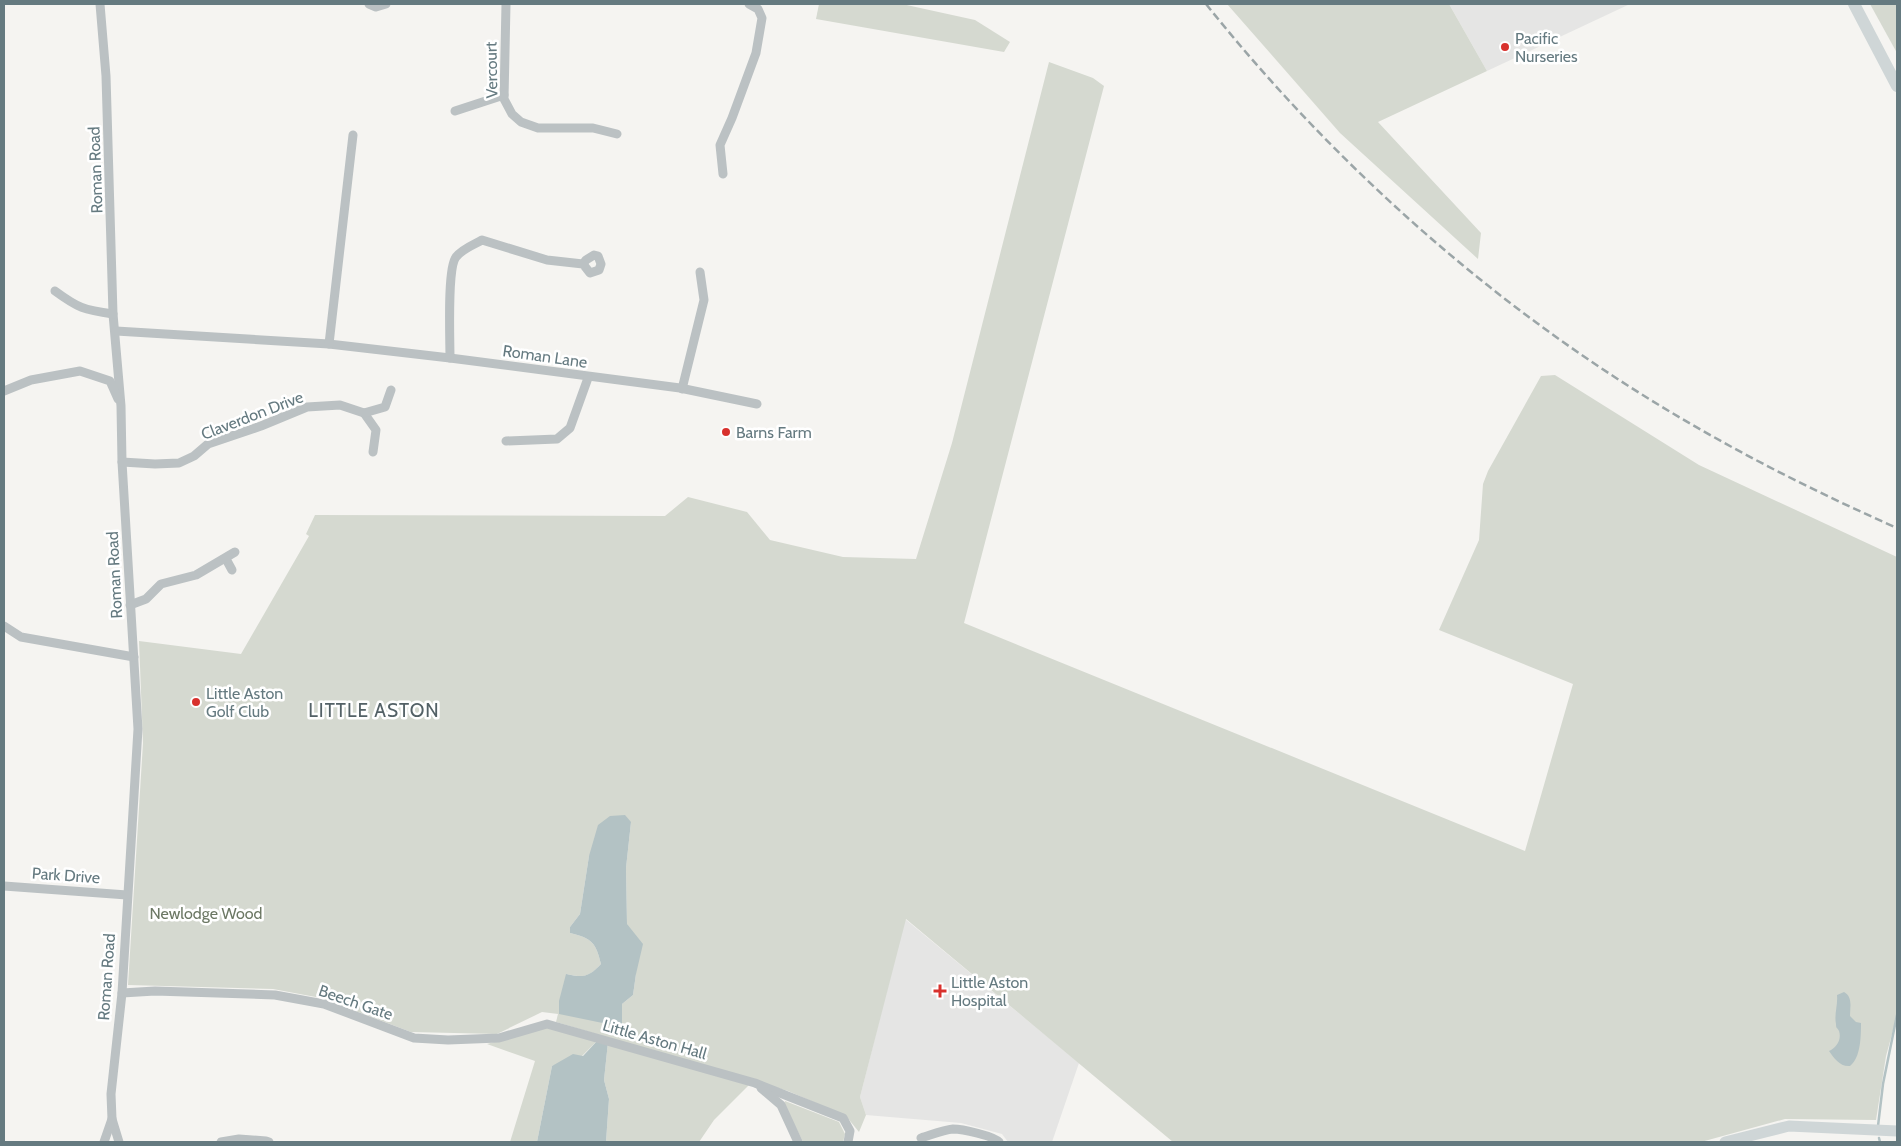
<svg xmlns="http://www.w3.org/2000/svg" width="1901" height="1146" viewBox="0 0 1901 1146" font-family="Cabin,sans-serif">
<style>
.built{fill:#e5e5e4}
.green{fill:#d5d9d0;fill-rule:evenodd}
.water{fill:#b3c2c4}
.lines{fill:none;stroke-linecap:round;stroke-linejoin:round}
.stream{stroke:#b3c2c4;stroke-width:2.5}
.minor{stroke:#bbc1c3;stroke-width:9}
.major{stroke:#cfd6d7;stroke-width:11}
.highway{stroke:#cfd6d7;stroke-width:12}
.rail{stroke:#9ba5a7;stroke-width:2.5;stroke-dasharray:8 4;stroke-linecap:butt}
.poi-dot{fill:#d8312d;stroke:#fff;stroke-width:2}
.labels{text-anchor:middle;stroke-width:5;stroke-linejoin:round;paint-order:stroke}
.poi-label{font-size:16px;fill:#657a80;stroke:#fff;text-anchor:start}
.street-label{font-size:16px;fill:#657a80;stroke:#fff}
.park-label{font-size:16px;fill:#6c7864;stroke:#fff}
.quarter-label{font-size:19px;letter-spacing:1px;fill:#536166;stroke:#fff}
</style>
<rect width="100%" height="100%" fill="#f5f4f1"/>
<!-- built -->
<g class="built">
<path d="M1449,4H1630L1487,71Z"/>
<path d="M905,919L1079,1063L1052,1142H1008L1002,1134L961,1123L866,1115L860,1097Z"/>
</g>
<!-- green -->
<g class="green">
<path d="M819,4H902L975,20L1010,42L1004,52L816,19Z"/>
<path d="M1227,4H1449L1487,71L1378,122L1481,233L1478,259L1340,133Z"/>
<path d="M1870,4H1897V53Z"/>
<path d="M1049,62L1093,78L1104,86L964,623L1525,851L1573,684L1439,630L1479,540L1483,484L1488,471L1541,376L1555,375L1699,465L1897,557V1016L1886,1056L1876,1120L1785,1119L1701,1142H1173L906,919L860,1097L866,1115L859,1132L846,1116L788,1091L556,1022L558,1014L542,1012L497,1034L411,1032L321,998L273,989L128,985L143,743L139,641L241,654L309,536L306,534L315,515L665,516L688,497L747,512L770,540L843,557L916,559L952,443ZM631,822L626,868L627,924L636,974L633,995L622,1004L566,974C584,978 589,977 601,964C596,943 592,938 570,933V927L580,914L589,856Z"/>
<path d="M547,1027L598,1040L582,1056L552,1066L537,1142H510L535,1061L487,1044Z"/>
<path d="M608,1042L750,1084L714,1120L699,1142H606L609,1099L604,1080Z"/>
<path d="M785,1101L839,1122L845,1134L843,1142H803L784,1104Z"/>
</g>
<!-- water -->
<g class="water">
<path d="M625,815L631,822L626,868L627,924L643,944L636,974L633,995L622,1004V1027L559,1014V1001L566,974C583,978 589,977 601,964C596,943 592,938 570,933V927L580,914L589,856L598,825L610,816Z"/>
<path d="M1844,992C1853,997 1850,1007 1850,1016L1856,1022L1861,1023C1861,1035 1861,1058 1850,1066C1840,1067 1834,1058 1829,1051C1836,1048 1842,1040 1839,1031C1837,1027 1836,1029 1836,1024C1834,1014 1838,1005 1837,995Z"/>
<path d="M598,1040L608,1042L604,1080L609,1099L606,1142H537L552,1066L573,1054L583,1056Z"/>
</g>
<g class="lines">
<!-- stream -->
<g class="stream">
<path d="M1878,1126L1883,1084L1897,1015"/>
<path d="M1879,1138L1880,1142"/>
</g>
<!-- minor -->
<g class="minor">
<path d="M100,4L106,76L113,314L121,406L122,462L138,729L122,993L111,1094L112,1119L119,1142"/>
<path d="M369,4L376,7L386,4"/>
<path d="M506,4L504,99L512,114L521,122L538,128H593L617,134"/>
<path d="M455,111L504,95"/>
<path d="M723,174L720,145L732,118L756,53L762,18L758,9L749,4"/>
<path d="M55,291C78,308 84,310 113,314"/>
<path d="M116,331L329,344L450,358L680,388L757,404"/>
<path d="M329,344L353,135"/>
<path d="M450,358C450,339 447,268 456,257C462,249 473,245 482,240L547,260L583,264L590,273L599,270L601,264L598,256L594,255L586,260L583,264"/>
<path d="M682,389L704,300L700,272"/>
<path d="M4,391L31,380L80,371L110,381L118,399"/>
<path d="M364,413L376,430L373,452"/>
<path d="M506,441L557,439L570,428L588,378"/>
<path d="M122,462L155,464L179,463L194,456L208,444L261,426L307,407L340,405L364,413L385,407L391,390"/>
<path d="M226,559L232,570"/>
<path d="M130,605L146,599L161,584L196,575L235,552"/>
<path d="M4,626L21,637L134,657"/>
<path d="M4,886L127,895"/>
<path d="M122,993L155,991L275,995L324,1004L414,1038L448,1040L499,1038L547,1024L755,1083L843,1118L850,1131L848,1142"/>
<path d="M761,1088L781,1105L798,1142"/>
<path d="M921,1138C931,1135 943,1130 953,1129C962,1129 994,1136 999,1142"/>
<path d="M104,1142L112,1119"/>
<path d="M221,1142L239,1139L266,1141L269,1142"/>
</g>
<!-- major -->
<path class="major" d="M1725,1142L1789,1126L1897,1131"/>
<!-- highway -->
<path class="highway" d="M1854,4L1897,86"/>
<!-- rail -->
<path class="rail" d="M1206,4C1345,178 1517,327 1712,436C1772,470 1834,500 1897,528"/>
</g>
<!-- markers -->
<g class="poi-dot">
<circle cx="1505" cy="47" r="5"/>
<circle cx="726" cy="432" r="5"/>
<circle cx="196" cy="702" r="5"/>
<path d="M937.5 983.5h5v5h5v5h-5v5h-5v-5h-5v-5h5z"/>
</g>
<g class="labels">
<!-- poi labels -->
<g class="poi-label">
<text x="1515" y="44">Pacific<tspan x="1515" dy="18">Nurseries</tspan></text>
<text x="736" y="438">Barns Farm</text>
<text x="206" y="699">Little Aston<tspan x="206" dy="18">Golf Club</tspan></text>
<text x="951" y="988">Little Aston<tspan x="951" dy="18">Hospital</tspan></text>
</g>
<!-- street labels -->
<g class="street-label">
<text transform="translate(491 70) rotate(-91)" y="6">Vercourt</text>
<text transform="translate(95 170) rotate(-92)" y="6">Roman Road</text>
<text transform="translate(545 356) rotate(8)" y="6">Roman Lane</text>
<text transform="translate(252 415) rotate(-21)" y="6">Claverdon Drive</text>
<text transform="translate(114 575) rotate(-93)" y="6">Roman Road</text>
<text transform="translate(66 875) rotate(4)" y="6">Park Drive</text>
<text transform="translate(106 977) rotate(-86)" y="6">Roman Road</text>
<text transform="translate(356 1002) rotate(19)" y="6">Beech Gate</text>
<text transform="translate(655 1039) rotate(16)" y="6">Little Aston Hall</text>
</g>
<!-- park labels -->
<g class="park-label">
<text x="206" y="919">Newlodge Wood</text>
</g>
<!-- quarter labels -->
<g class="quarter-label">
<text x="374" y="717">LITTLE ASTON</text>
</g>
</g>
<!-- border -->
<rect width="1901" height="1146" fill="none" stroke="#657a80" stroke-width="10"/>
</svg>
